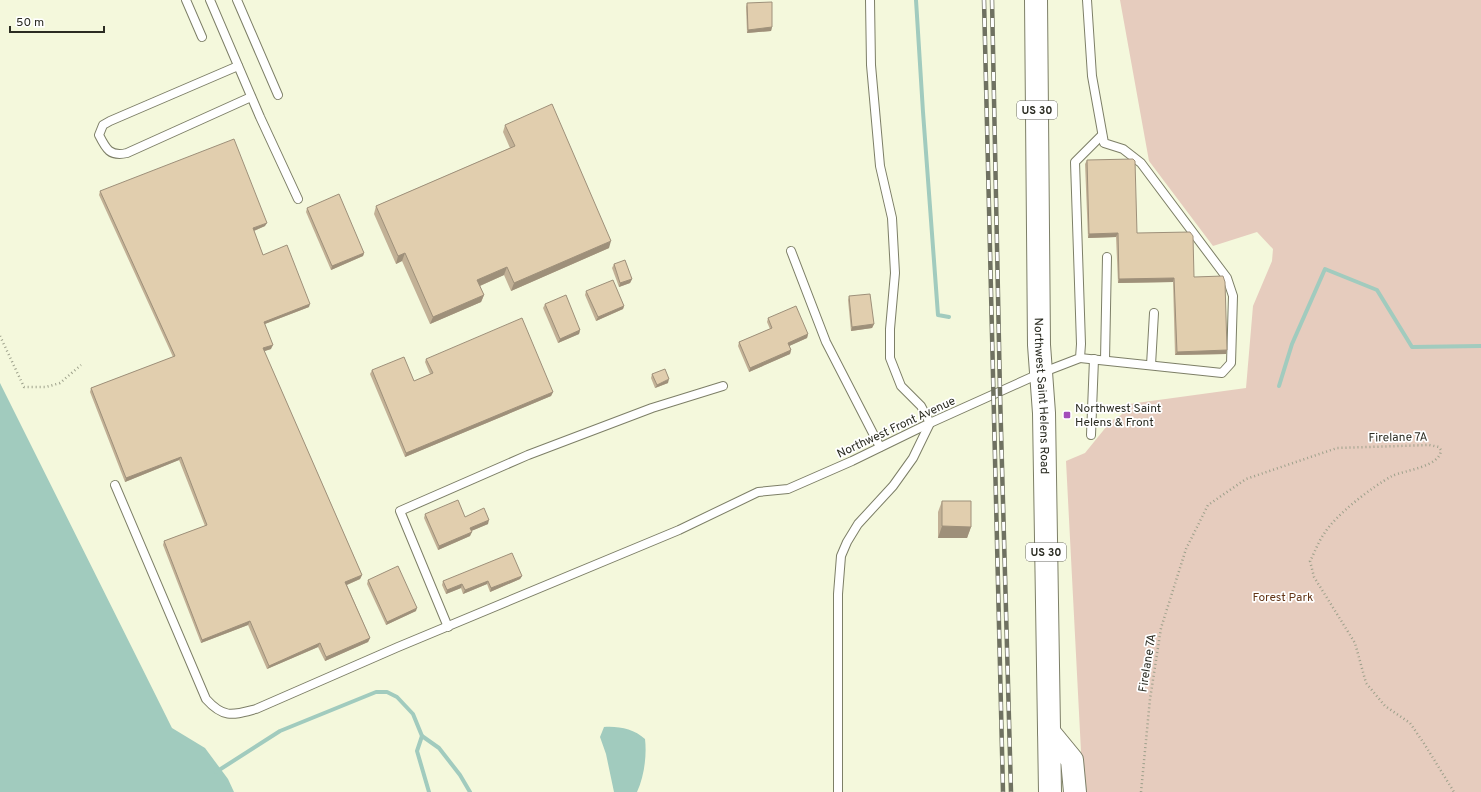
<svg xmlns="http://www.w3.org/2000/svg" width="1481" height="792" viewBox="0 0 1481 792" font-family="Overpass,sans-serif">
<style>
.green{fill:#e6ccbe}
.water{fill:#a1cbbe}
.lines{fill:none;stroke-linecap:round;stroke-linejoin:round}
.stream{stroke:#a1cbbe;stroke-width:4}
.lane-casing{stroke:#7d7f67;stroke-width:10}
.primary-casing{stroke:#7d7f67;stroke-width:24}
.highway-casing{stroke:#7d7f67;stroke-width:24}
.path{stroke:#9da08b;stroke-width:2.5;stroke-dasharray:1 3;stroke-linecap:butt}
.lane{stroke:#fff;stroke-width:8}
.primary{stroke:#fff;stroke-width:22}
.highway{stroke:#fff;stroke-width:22}
.rail-casing{stroke:#6f7161;stroke-width:4.5}
.rail{stroke:#fff;stroke-width:3;stroke-dasharray:9;stroke-linecap:butt}
.wall{fill:#c2b196}
.shaded-wall{fill:#9e907a}
.building{fill:#e1ceae;stroke:#9e907a}
.poi-dot{fill:#a34ebb;stroke:#fff;stroke-width:1.5}
.labels{text-anchor:middle;stroke-width:3.5;stroke-linejoin:round;paint-order:stroke}
.shield{fill:#fff;stroke:#6b6b64;stroke-width:1}
.shield-label{font-size:11px;font-weight:bold;fill:#2b2c22}
.street-label{font-size:12px;fill:#2b2c22;stroke:#fff}
.poi-label{font-size:12px;fill:#2b2c22;stroke:#fff;text-anchor:start}
.park-label{font-size:12px;fill:#633517;stroke:#fff}
</style>
<rect width="100%" height="100%" fill="#f4f8dc"/>
<!-- green -->
<path class="green" d="M1120,0H1481V792H1087V790H1083L1066,461L1085,453L1111,421L1121,415L1129,404L1246,388L1253,306L1272,261L1273,249L1257,232L1213,246L1149,161Z"/>
<!-- water -->
<g class="water">
<path d="M0,383L172,728L205,748L228,779L234,792H0Z"/>
<path d="M604,727C619,726 634,729 645,739C647,756 644,777 637,792H614L606,754L600,737Z"/>
</g>
<g class="lines">
<!-- stream -->
<g class="stream">
<path d="M916,0L923,112L938,315L949,317"/>
<path d="M1279,386L1292,344L1325,269L1377,290L1412,347L1481,346"/>
<path d="M422,736L417,751L429,792"/>
<path d="M216,772L280,731L376,692H387L397,697L413,714L422,736L439,748L460,775L470,792"/>
</g>
<defs>
<g id="lane">
<path d="M186,0L202,37"/>
<path d="M210,0L260,117L298,199"/>
<path d="M237,0L278,95"/>
<path d="M238,66L110,121L103,125L99,135C106,149 110,157 127,153L251,97"/>
<path d="M791,251L826,342L880,447"/>
<path d="M1080,358L1222,373L1231,363L1233,296L1227,278L1141,163L1123,149L1104,143L1092,76L1087,0"/>
<path d="M1105,360L1107,257"/>
<path d="M1151,365L1154,313"/>
<path d="M1091,435L1094,359"/>
<path d="M115,485L206,699C224,719 233,715 256,709L398,647L679,530L758,492L788,489L852,461L930,423L1041,373L1080,358L1081,344L1075,162L1102,135"/>
<path d="M448,627L400,511L528,455L652,408L723,386"/>
<path d="M838,792V594L841,556L847,542L858,524L893,486L913,458L930,423L921,406L901,386L890,358V329L895,273L892,218L880,166L871,65L870,0"/>
</g>
<path id="primary" d="M1049,732L1072,760L1075,792"/>
<g id="highway">
<path id="s1" d="M1036,0L1039,345L1044,413L1050,792"/>
</g>
</defs>
<!-- lane casing -->
<use href="#lane" class="lane-casing"/>
<!-- primary casing -->
<use href="#primary" class="primary-casing"/>
<!-- highway casing -->
<use href="#highway" class="highway-casing"/>
<!-- path -->
<g class="path">
<path d="M0,336L24,387H46L60,383L81,365"/>
<path d="M1141,792L1150,699L1161,628L1186,549L1208,505L1246,479L1337,448L1429,445L1439,447L1441,450C1440,467 1405,470 1392,476C1372,487 1335,515 1324,534C1318,542 1315,552 1310,561L1314,577L1355,643L1366,683L1385,706L1410,723L1425,745L1454,792"/>
</g>
<!-- lane -->
<use href="#lane" class="lane"/>
<!-- primary -->
<use href="#primary" class="primary"/>
<!-- highway -->
<use href="#highway" class="highway"/>
<defs>
<g id="rail">
<path d="M984,0L1003,792"/>
<path d="M992,0L1000,393L1011,792"/>
</g>
</defs>
<!-- rail casing -->
<use href="#rail" class="rail-casing"/>
<!-- rail -->
<use href="#rail" class="rail"/>
</g>
<!-- wall -->
<g class="wall">
<path d="M747,3L772,27L771,31L747,33L746,7Z"/>
<path d="M505,125L609,248L511,291L504,275L480,286L484,295L481,302L430,324L402,261L396,264L374,214L376,206L510,148L503,132Z"/>
<path d="M1087,160L1137,233L1194,277L1226,354L1175,355L1173,282L1118,283L1116,237L1088,238L1085,164Z"/>
<path d="M100,191L265,226L254,231L263,255L309,307L265,324L271,349L264,351L362,575L360,579L347,585L370,638L368,642L325,661L318,647L267,669L248,625L201,643L163,545L164,541L205,526L179,460L125,482L90,392L91,388L173,357L99,195Z"/>
<path d="M307,208L364,253L363,256L331,270L306,212Z"/>
<path d="M614,264L632,279L630,283L619,287L612,268Z"/>
<path d="M586,291L624,306L623,309L596,321L585,295Z"/>
<path d="M849,296L874,324L872,328L851,331L848,300Z"/>
<path d="M545,304L580,330L579,334L558,343L543,308Z"/>
<path d="M768,318L808,334L807,338L789,346L791,350L790,354L749,372L738,346L739,342L770,329L767,322Z"/>
<path d="M426,359L553,392L551,396L405,457L370,374L372,370L414,381L430,374L425,362Z"/>
<path d="M652,374L668,383L655,388L651,378Z"/>
<path d="M942,501L971,527L967,538H938V512Z"/>
<path d="M425,514L465,517L488,524L471,531L470,536L438,550L424,518Z"/>
<path d="M522,576L520,579L490,592L487,584L463,594L461,588L446,594L442,585L443,581Z"/>
<path d="M368,580L416,611L386,625L367,584Z"/>
</g>
<!-- shaded-wall -->
<g class="shaded-wall">
<path d="M772,27L771,31L747,33L748,30Z"/>
<path d="M267,223L265,226L251,232L253,228Z"/>
<path d="M1118,233L1116,237L1088,238L1089,234Z"/>
<path d="M611,241L609,248L511,291L514,283Z"/>
<path d="M364,253L363,256L331,270L332,266Z"/>
<path d="M405,253L402,261L396,264L398,256Z"/>
<path d="M507,267L504,275L475,288L477,280Z"/>
<path d="M1174,278L1173,282L1118,283L1119,279Z"/>
<path d="M632,279L630,283L619,287L620,283Z"/>
<path d="M484,295L481,302L430,324L433,317Z"/>
<path d="M310,304L309,307L262,325L264,322Z"/>
<path d="M624,306L623,309L596,321L598,317Z"/>
<path d="M874,324L872,328L851,331L852,327Z"/>
<path d="M580,330L579,334L558,343L560,339Z"/>
<path d="M808,334L807,338L787,347L788,343Z"/>
<path d="M273,345L271,349L262,352L263,348Z"/>
<path d="M791,350L790,354L749,372L750,368Z"/>
<path d="M1227,350L1226,354L1175,355L1177,352Z"/>
<path d="M669,379L668,383L655,388L657,385Z"/>
<path d="M553,392L551,396L405,457L406,453Z"/>
<path d="M181,457L179,460L125,482L126,478Z"/>
<path d="M489,520L488,524L469,532L470,528Z"/>
<path d="M942,526L971,527L967,538H938Z"/>
<path d="M472,532L470,536L438,550L439,546Z"/>
<path d="M362,575L360,579L344,586L345,582Z"/>
<path d="M522,576L520,579L490,592L491,588Z"/>
<path d="M488,581L487,584L463,594L465,590Z"/>
<path d="M462,584L461,588L446,594L447,590Z"/>
<path d="M417,608L416,611L386,625L387,622Z"/>
<path d="M250,621L248,625L201,643L202,640Z"/>
<path d="M370,638L368,642L325,661L326,657Z"/>
<path d="M320,643L318,647L267,669L269,666Z"/>
</g>
<!-- building -->
<g class="building">
<path d="M772,2V27L748,30L747,3Z"/>
<path d="M552,104L611,241L514,283L507,267L477,280L484,295L433,317L405,253L398,256L376,206L515,146L505,125Z"/>
<path d="M234,139L267,223L253,228L263,255L287,245L310,304L264,322L273,345L263,348L362,575L345,582L370,638L326,657L320,643L269,666L250,621L202,640L164,541L207,525L181,457L126,478L91,388L175,356L100,191Z"/>
<path d="M1133,159L1135,161L1137,233L1190,232L1193,236L1194,277L1223,276L1225,282L1227,350L1177,352L1174,278L1119,279L1118,233L1089,234L1087,160Z"/>
<path d="M339,194L364,253L332,266L307,208Z"/>
<path d="M625,260L632,279L620,283L614,264Z"/>
<path d="M613,280L624,306L598,317L586,291Z"/>
<path d="M870,294L874,324L852,327L849,296Z"/>
<path d="M566,295L580,330L560,339L545,304Z"/>
<path d="M796,306L808,334L788,343L791,350L750,368L739,342L772,328L768,318Z"/>
<path d="M522,318L553,392L406,453L372,370L404,357L414,381L433,373L426,359Z"/>
<path d="M665,369L669,379L657,385L652,374Z"/>
<path d="M458,500L465,517L484,508L489,520L470,528L472,532L439,546L425,514Z"/>
<path d="M942,501H971V527L942,526Z"/>
<path d="M512,553L522,576L491,588L488,581L465,590L462,584L447,590L443,581Z"/>
<path d="M398,566L417,608L387,622L368,580Z"/>
</g>
<!-- markers -->
<rect class="poi-dot" x="1063" y="411" width="8" height="8" rx="2"/>
<g class="labels">
<!-- shield labels -->
<g class="shield">
<rect x="1017" y="101" width="40" height="18" rx="3"/>
<rect x="1026" y="543" width="40" height="18" rx="3"/>
</g>
<g class="shield-label">
<text x="1037" y="114">US 30</text>
<text x="1046" y="556">US 30</text>
</g>
<!-- street labels -->
<g class="street-label">
<text dy="4" stroke="none"><textPath href="#s1" startOffset="396">Northwest Saint Helens Road</textPath></text>
<text transform="translate(896 427) rotate(-25)" y="4">Northwest Front Avenue</text>
<text transform="translate(1398 437) rotate(-1)" y="4">Firelane 7A</text>
<text transform="translate(1147 663) rotate(-81)" y="4">Firelane 7A</text>
</g>
<!-- poi labels -->
<g class="poi-label">
<text x="1075" y="412">Northwest Saint<tspan x="1075" dy="14">Helens &amp; Front</tspan></text>
</g>
<!-- park labels -->
<g class="park-label">
<text x="1283" y="601">Forest Park</text>
</g>
</g>
<!-- scale -->
<path d="M10 26v6h94v-6" fill="none" stroke="#2b2c22" stroke-width="2"/>
<text x="16" y="26" font-size="12" fill="#2b2c22" stroke="#ffffff" stroke-width="3" paint-order="stroke">50 m</text>
</svg>
